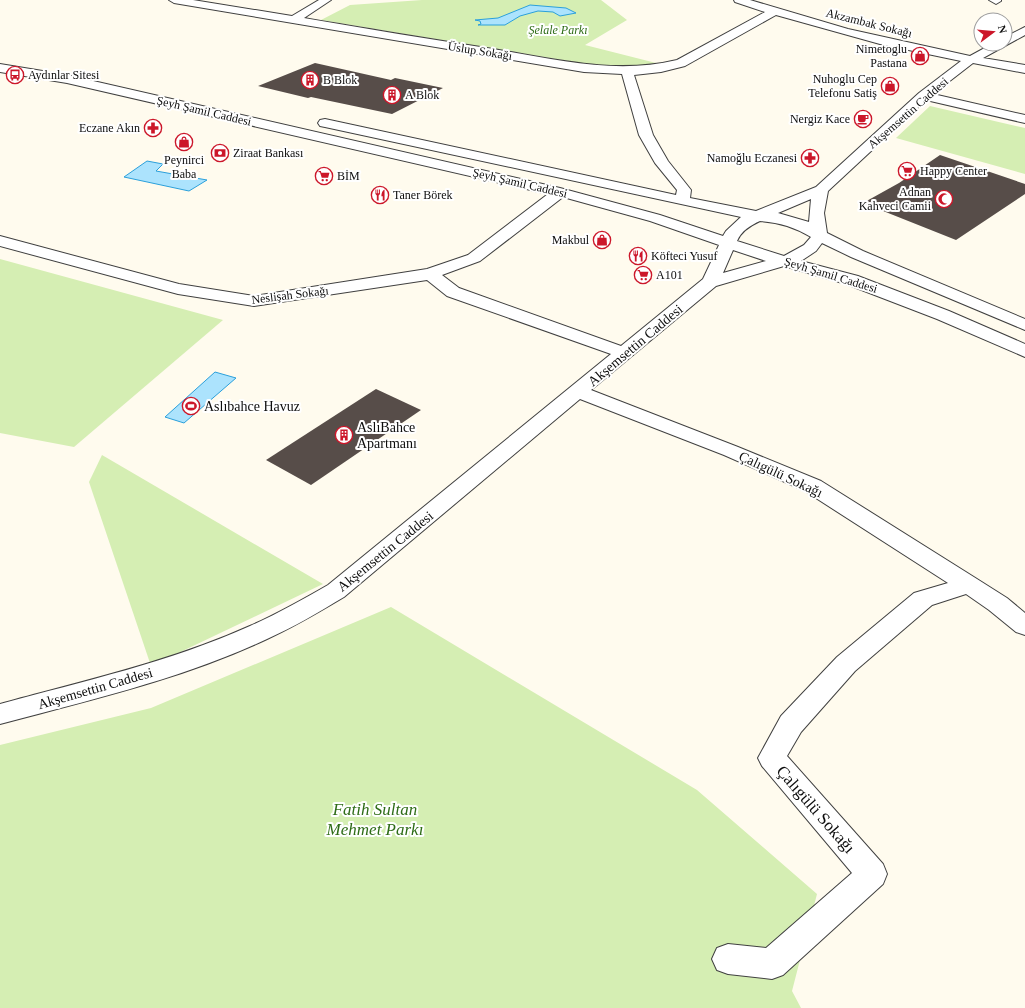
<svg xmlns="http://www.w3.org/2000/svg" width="1025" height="1008" viewBox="0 0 1025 1008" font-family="'Times New Roman',serif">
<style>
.green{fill:#d5eeb3}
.water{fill:#ace3fd;stroke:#2ba0db}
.building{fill:#574d49}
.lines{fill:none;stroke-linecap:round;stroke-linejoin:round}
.minor-casing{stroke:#404040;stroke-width:2}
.minor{fill:#fff;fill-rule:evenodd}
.labels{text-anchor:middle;stroke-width:4;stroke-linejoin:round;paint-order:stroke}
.far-street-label{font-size:12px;fill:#0d0d0d;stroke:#fff}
.far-park-label{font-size:12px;font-style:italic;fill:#2e6c17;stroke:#fff}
.far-poi-label{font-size:12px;fill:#0d0d0d;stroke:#fff;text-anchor:start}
.street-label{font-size:14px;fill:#0d0d0d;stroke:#fff}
.poi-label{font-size:14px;fill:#0d0d0d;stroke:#fff;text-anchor:start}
.near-park-label{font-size:17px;font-style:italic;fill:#2e6c17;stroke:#fff}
.near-street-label{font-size:17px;fill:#0d0d0d;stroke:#fff}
</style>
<rect width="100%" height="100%" fill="#fffbee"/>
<!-- green -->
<g class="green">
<path d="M422,0H601L627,20L585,45L660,64L633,68L598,66L321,20L350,5Z"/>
<path d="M930,106L1025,128V174L896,138Z"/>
<path d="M0,259L223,320L74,447L0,433Z"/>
<path d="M102,455L323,584L151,666L89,482Z"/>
<path d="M391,607L697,790L817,894L792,991L801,1008H0V745L151,708Z"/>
</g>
<!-- water -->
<g class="water">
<path d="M530,5L566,8L576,13L560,16L553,12L538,11L520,16L505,25H478L481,24L480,21L475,20L498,18Z"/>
<path d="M147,161L163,164L156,171L207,180L189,191L124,177Z"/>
<path d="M215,372L236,378L184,423L165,417Z"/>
</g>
<!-- building -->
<g class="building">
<path d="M315,63L391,80L395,78L443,88L392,114L311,97L308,98L258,86Z"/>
<path d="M940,155L1025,184V194L956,240L863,203L899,183Z"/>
<path d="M376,389L421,410L311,485L266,460Z"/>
</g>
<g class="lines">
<defs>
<g id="minor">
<path d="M169,0H193L292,16L319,0H331L304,18C367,29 430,39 493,49C553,59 616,75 677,60L765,12L735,2L734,0H750L848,29L970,56L992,44H1005V37L1025,27V35L983,58L1025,65V73L973,63L933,94L1025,115V123L926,100L828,191L824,213L827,233L863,251L1025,319V330L851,257L822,243L816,251L801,261L858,276L949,311L1025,344V357L937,319L846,284L784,266L716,286L591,390L738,447L821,481L977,579L1007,598L1025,613V635L1016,632L989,610L966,594L932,605L855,671L801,732L787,756L883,864L887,874L883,884L783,975L772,979L728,974L717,970L712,959L717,948L728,944L766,948L852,873L762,766L758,758L781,716L837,657L914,593L948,583L805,491L724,455L580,399L344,597C319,612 294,627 267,639C182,679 90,700 0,724V704C84,681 170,662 250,626C277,614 302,600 328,585L611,354L447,296L427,280L254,306L178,294L0,246V236L179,284L254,296L427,269L468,255L548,194L67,83L0,72V64L67,75L560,188L660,215L723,236L726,231L741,217L325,127L320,126L318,123L320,120L325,119L676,195L677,190L655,163L639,135L622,74L584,72L174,3ZM776,15L880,44L961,61L919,93L816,187L756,211L690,198L691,190L668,161L653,135L634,75L661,72L685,66ZM563,197L650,221L719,245L703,279L621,346L459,288L442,275L480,261ZM811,199L809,222L778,213ZM760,221C778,222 795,227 811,237L804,245L784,256L737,241C741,231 751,225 760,221ZM733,250L766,261L723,273Z"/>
<path d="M989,0H1001V1L996,4Z"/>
</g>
</defs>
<!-- minor casing -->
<use href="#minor" class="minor-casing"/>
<!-- minor -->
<use href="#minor" class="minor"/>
</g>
<!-- icons -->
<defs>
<symbol id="shop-ring" viewBox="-11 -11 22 22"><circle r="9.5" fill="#fff" stroke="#cc172a" stroke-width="1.5"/><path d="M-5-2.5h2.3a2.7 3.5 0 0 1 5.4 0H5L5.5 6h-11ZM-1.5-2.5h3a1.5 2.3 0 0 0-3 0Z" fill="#cc172a"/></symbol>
<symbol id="bus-ring" viewBox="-11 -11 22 22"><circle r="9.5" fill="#fff" stroke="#cc172a" stroke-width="1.5"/><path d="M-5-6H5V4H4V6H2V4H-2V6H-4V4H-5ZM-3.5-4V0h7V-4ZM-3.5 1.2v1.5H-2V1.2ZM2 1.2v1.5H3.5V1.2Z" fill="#cc172a"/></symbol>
<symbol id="building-ring" viewBox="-11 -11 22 22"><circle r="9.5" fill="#fff" stroke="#cc172a" stroke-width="1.5"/><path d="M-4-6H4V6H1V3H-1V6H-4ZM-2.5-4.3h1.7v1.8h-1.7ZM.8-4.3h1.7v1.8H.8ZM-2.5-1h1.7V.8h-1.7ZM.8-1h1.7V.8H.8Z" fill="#cc172a"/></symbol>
<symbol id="cafe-ring" viewBox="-11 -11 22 22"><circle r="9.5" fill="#fff" stroke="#cc172a" stroke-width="1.5"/><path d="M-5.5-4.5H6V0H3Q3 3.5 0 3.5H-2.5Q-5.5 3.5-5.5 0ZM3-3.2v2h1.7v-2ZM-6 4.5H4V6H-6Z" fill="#cc172a"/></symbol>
<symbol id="pharmacy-ring" viewBox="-11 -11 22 22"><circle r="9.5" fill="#fff" stroke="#cc172a" stroke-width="1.5"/><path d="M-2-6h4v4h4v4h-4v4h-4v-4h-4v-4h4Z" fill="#cc172a"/></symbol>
<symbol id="bank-ring" viewBox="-11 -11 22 22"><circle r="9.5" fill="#fff" stroke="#cc172a" stroke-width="1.5"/><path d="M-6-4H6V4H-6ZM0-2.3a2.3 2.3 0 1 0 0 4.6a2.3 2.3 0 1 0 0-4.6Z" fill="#cc172a"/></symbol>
<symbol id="supermarket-ring" viewBox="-11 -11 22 22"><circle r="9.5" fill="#fff" stroke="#cc172a" stroke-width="1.5"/><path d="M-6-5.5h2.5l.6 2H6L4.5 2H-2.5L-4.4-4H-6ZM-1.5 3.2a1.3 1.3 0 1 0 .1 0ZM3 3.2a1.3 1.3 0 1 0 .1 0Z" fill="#cc172a"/></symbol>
<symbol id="restaurant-ring" viewBox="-11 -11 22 22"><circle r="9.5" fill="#fff" stroke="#cc172a" stroke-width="1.5"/><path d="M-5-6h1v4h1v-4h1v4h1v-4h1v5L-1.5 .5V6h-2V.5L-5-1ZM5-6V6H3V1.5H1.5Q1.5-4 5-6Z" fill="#cc172a"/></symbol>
<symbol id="mosque-ring" viewBox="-11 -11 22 22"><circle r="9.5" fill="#fff" stroke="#cc172a" stroke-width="1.5"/><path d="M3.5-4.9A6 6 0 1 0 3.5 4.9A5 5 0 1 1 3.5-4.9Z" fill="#cc172a"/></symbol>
<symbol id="stadium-ring" viewBox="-11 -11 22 22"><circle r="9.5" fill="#fff" stroke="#cc172a" stroke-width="1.5"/><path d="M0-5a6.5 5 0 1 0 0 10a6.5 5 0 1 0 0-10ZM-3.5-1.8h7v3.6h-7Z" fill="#cc172a"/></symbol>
</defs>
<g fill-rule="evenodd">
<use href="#shop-ring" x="910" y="46" width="20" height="20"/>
<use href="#bus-ring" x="5" y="65" width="20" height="20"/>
<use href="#building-ring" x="300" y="70" width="20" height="20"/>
<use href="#shop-ring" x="880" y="76" width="20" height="20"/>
<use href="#building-ring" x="382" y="85" width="20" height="20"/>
<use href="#cafe-ring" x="853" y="109" width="20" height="20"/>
<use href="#pharmacy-ring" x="143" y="118" width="20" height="20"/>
<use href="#shop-ring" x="174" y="132" width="20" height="20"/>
<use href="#bank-ring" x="210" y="143" width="20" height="20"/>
<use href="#pharmacy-ring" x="800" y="148" width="20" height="20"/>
<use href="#supermarket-ring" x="897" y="161" width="20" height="20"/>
<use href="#supermarket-ring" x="314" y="166" width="20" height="20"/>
<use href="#restaurant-ring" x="370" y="185" width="20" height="20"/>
<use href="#mosque-ring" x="934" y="189" width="20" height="20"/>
<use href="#shop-ring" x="592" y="230" width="20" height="20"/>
<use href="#restaurant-ring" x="628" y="246" width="20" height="20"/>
<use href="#supermarket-ring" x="633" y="265" width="20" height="20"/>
<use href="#stadium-ring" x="181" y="396" width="20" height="20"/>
<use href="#building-ring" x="334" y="425" width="20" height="20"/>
</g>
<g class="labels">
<!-- far-street labels -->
<g class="far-street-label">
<text transform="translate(869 23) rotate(14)" y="4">Akzambak Sokağı</text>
<text transform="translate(480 51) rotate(9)" y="4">Üslup Sokağı</text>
<text transform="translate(204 111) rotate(13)" y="4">Şeyh Şamil Caddesi</text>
<text transform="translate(908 113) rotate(-41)" y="4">Akşemsettin Caddesi</text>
<text transform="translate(520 183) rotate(13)" y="4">Şeyh Şamil Caddesi</text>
<text transform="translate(831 275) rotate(17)" y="4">Şeyh Şamil Caddesi</text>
<text transform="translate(290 295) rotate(-7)" y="4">Neslişah Sokağı</text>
</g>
<!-- far-park labels -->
<g class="far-park-label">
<text x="558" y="34">Şelale Parkı</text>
</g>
<!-- far-poi labels -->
<g class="far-poi-label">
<text x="907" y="53" text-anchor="end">Nimetoglu<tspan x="907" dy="14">Pastana</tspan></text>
<text x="28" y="79">Aydınlar Sitesi</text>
<text x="877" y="83" text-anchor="end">Nuhoglu Cep<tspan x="877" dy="14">Telefonu Satiş</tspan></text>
<text x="323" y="84">B Blok</text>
<text x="405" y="99">A Blok</text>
<text x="850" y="123" text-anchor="end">Nergiz Kace</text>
<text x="140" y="132" text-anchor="end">Eczane Akın</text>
<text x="233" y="157">Ziraat Bankası</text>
<text x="797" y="162" text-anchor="end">Namoğlu Eczanesi</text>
<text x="184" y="164" text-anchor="middle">Peynirci<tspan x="184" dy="14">Baba</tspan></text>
<text x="920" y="175">Happy Center</text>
<text x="337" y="180">BİM</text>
<text x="931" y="196" text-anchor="end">Adnan<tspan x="931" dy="14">Kahveci Camii</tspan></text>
<text x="393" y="199">Taner Börek</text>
<text x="589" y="244" text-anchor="end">Makbul</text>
<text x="651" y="260">Köfteci Yusuf</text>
<text x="656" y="279">A101</text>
</g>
<!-- street labels -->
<g class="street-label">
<text transform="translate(635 345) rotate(-40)" y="5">Akşemsettin Caddesi</text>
<text transform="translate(781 474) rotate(25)" y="5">Çalıgülü Sokağı</text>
<text transform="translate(385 551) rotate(-39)" y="5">Akşemsettin Caddesi</text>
<text transform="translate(95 688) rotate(-16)" y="5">Akşemsettin Caddesi</text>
</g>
<!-- poi labels -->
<g class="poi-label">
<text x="204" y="411">Aslıbahce Havuz</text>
<text x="357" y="432">AslıBahce<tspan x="357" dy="16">Apartmanı</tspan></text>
</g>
<!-- near-park labels -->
<g class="near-park-label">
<text x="375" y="815">Fatih Sultan<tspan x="375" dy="20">Mehmet Parkı</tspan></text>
</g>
<!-- near-street labels -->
<g class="near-street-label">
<text transform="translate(816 809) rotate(49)" y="6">Çalıgülü Sokağı</text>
</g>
</g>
<!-- north arrow -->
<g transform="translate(993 32) rotate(74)"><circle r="19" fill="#ffffff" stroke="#9e9e9e"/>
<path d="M0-3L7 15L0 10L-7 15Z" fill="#cc172a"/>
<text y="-6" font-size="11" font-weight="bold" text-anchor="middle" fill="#0d0d0d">N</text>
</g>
</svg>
